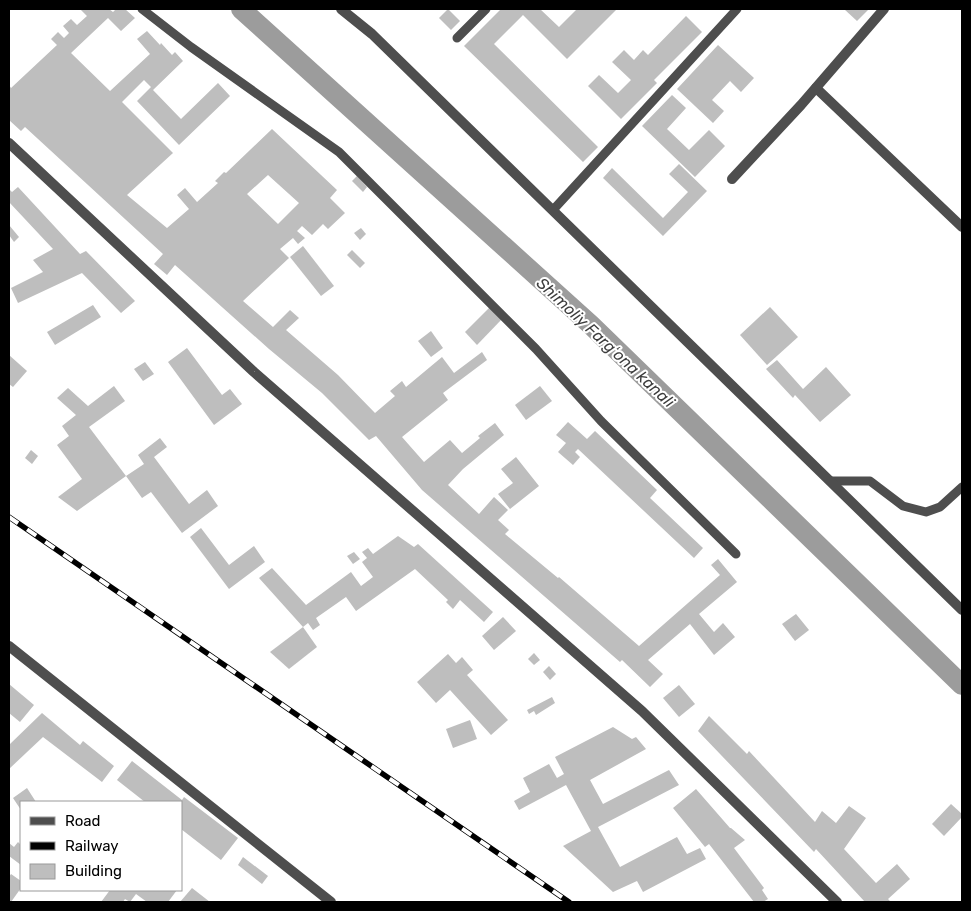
<svg xmlns="http://www.w3.org/2000/svg" width="971" height="911" viewBox="0 0 971 911" font-family="Rubik,sans-serif">
<style>
.lines{fill:none;stroke-linecap:round;stroke-linejoin:round}
.canal{stroke:#9c9c9c;stroke-width:20}
.building{fill:#bebebe;fill-rule:evenodd}
.service{stroke:#4e4e4e;stroke-width:9}
.minor{stroke:#4e4e4e;stroke-width:10}
.tertiary{stroke:#4e4e4e;stroke-width:10}
.rail-casing{stroke:#000;stroke-width:5.5}
.rail{stroke:#fff;stroke-width:4;stroke-dasharray:11;stroke-linecap:butt}
.labels{text-anchor:middle;stroke-width:4;stroke-linejoin:round;paint-order:stroke}
.water-label{font-size:16px;font-style:italic;fill:#3d3d3d;stroke:#fff}
</style>
<rect width="100%" height="100%" fill="#fff"/>
<g class="lines">
<!-- canal -->
<path class="canal" d="M241,9L591,325L962,685"/>
</g>
<!-- building -->
<g class="building">
<path d="M80,9H109L113,12L116,9H125L135,18L121,31L108,18L71,53L110,91L150,54L137,39L147,31L160,45L161,43L172,55L175,52L183,61L153,90L181,119L218,83L230,96L179,145L137,101L151,87L144,80L122,102L173,153L127,195L167,228L189,209L177,195L185,188L197,202L218,183L215,181L224,172L226,173L272,129L337,190L330,198L345,213L328,229L323,224L312,235L302,226L297,231L305,238L298,244L293,238L280,249L289,258L243,301L273,327L290,310L299,318L286,330L338,375L375,413L395,396L390,391L402,381L406,387L442,357L454,373L482,352L487,360L443,393L448,400L402,437L424,462L450,440L462,453L480,438L478,436L495,423L504,435L463,469L448,485L479,514L494,497L508,510L498,520L509,530L505,534L558,578L559,577L639,646L720,575L711,565L718,559L737,582L699,614L714,632L723,623L735,637L714,655L690,624L648,660L663,674L650,687L622,660L620,662L422,490L376,436L369,440L322,393L269,349L175,265L167,275L154,264L163,254L25,127L21,131L9,120V85L11,88L57,45L51,39L58,32L64,38L69,33L63,26L71,19L77,25L87,16ZM268,175L299,203L278,224L247,194Z"/>
<path d="M448,9L460,21L451,30L439,18Z"/>
<path d="M501,9H540L559,27L577,9H617L567,59L523,15L494,44L598,147L583,162L464,46Z"/>
<path d="M844,9H869L857,21Z"/>
<path d="M686,16L702,32L654,80L657,83L621,119L588,86L599,75L618,93L631,80L612,62L624,50L634,60L643,50L648,55Z"/>
<path d="M718,45L754,78L741,92L730,81L712,100L724,111L713,123L677,89Z"/>
<path d="M672,95L686,108L667,129L689,150L709,130L725,146L695,177L642,126Z"/>
<path d="M679,164L707,191L663,236L603,178L612,168L663,218L688,192L669,174Z"/>
<path d="M357,176L367,187L363,192L352,181Z"/>
<path d="M18,187L80,254L86,251L135,301L121,313L82,273L18,303L11,288L43,272L33,260L53,249L9,202V189L12,192Z"/>
<path d="M9,225L19,237L14,242L9,235Z"/>
<path d="M361,228L366,234L360,240L354,233Z"/>
<path d="M303,246L334,286L321,296L290,257Z"/>
<path d="M352,250L365,263L360,268L347,255Z"/>
<path d="M93,305L101,317L55,345L47,332Z"/>
<path d="M490,307L502,319L477,345L465,332Z"/>
<path d="M770,307L798,337L767,365L740,335Z"/>
<path d="M431,331L443,348L431,357L418,341Z"/>
<path d="M187,348L222,395L230,389L242,404L214,425L168,362Z"/>
<path d="M9,355L27,371L13,387L9,384Z"/>
<path d="M777,360L803,389L826,367L851,395L820,422L795,395L793,398L766,369Z"/>
<path d="M145,362L154,374L143,381L134,369Z"/>
<path d="M114,386L125,401L89,427L126,476L144,464L138,455L160,438L167,447L154,457L189,504L207,490L218,506L182,533L151,492L142,498L126,476L77,511L58,497L82,479L57,445L69,436L62,426L76,415L57,398L68,388L88,406Z"/>
<path d="M540,386L552,401L526,420L515,405Z"/>
<path d="M568,422L587,439L595,431L657,490L650,498L703,548L694,558L578,449L575,452L580,457L573,465L558,452L566,443L556,435Z"/>
<path d="M31,450L38,456L32,464L25,458Z"/>
<path d="M516,457L539,486L510,509L498,494L513,483L501,469Z"/>
<path d="M201,528L229,565L254,546L265,562L229,589L190,537Z"/>
<path d="M398,536L414,547L418,544L493,612L484,622L460,600L453,609L446,602L448,600L415,569L356,611L346,597L316,618L320,625L313,630L308,623L303,627L259,578L272,568L306,605L351,572L361,586L373,577L362,562L367,558L362,552L368,548L373,554Z"/>
<path d="M354,552L360,559L353,564L347,556Z"/>
<path d="M796,614L809,630L795,641L782,624Z"/>
<path d="M503,617L516,631L494,650L482,636Z"/>
<path d="M303,627L317,647L289,669L270,652Z"/>
<path d="M534,653L540,660L534,665L528,659Z"/>
<path d="M448,654L456,663L462,657L473,670L467,675L508,720L491,735L450,690L436,703L417,682Z"/>
<path d="M549,666L556,674L550,680L543,672Z"/>
<path d="M9,684L34,705L20,722L9,713Z"/>
<path d="M679,685L695,704L679,717L663,698Z"/>
<path d="M552,697L555,703L536,715L534,711L529,714L527,710Z"/>
<path d="M42,713L80,745L83,741L114,766L102,782L43,737L9,769V745Z"/>
<path d="M709,716L747,754L749,751L815,822L822,811L836,823L849,806L866,818L844,849L876,883L897,864L910,879L888,899L891,902H865L816,849L814,852L698,731Z"/>
<path d="M470,720L477,739L453,748L446,729Z"/>
<path d="M613,727L632,739L636,737L646,749L590,780L603,804L669,770L679,785L598,827L620,867L677,837L687,854L700,848L706,859L643,892L637,881L613,892L563,846L591,831L566,785L519,810L514,801L530,792L523,778L549,764L557,778L564,774L555,757Z"/>
<path d="M132,761L182,800L184,797L238,838L221,860L181,829V802H145L117,780Z"/>
<path d="M27,788L36,802H21V810L13,798Z"/>
<path d="M696,789L730,828H731L745,840L734,848L764,888L762,890L768,899L763,902H754L709,844L705,847L673,808Z"/>
<path d="M951,804L962,814V817L944,836L932,824Z"/>
<path d="M18,842L21,845V865L9,856V843L14,847Z"/>
<path d="M243,857L268,876L262,884L238,865Z"/>
<path d="M11,874L21,881V888L11,902H9V877Z"/>
<path d="M192,888L210,902H180Z"/>
<path d="M110,890H177L168,902H147L136,894L130,902L125,899L123,902H101Z"/>
</g>
<g class="lines">
<!-- service -->
<g class="service">
<path d="M142,9L191,47L339,152L536,349L601,421L736,554"/>
<path d="M457,38L486,9"/>
<path d="M553,210L737,9"/>
<path d="M830,481H870L903,506L926,512L940,507L962,487"/>
</g>
<!-- minor -->
<g class="minor">
<path d="M816,88L962,227"/>
<path d="M9,143L254,372L642,711L837,902"/>
<path d="M732,179L801,105L884,9"/>
<path d="M9,646L331,902"/>
</g>
<!-- tertiary -->
<path class="tertiary" d="M341,9L372,34L962,610"/>
<defs>
<path id="rail" d="M9,517L569,902"/>
</defs>
<!-- rail casing -->
<use href="#rail" class="rail-casing"/>
<!-- rail -->
<use href="#rail" class="rail"/>
</g>
<g class="labels">
<!-- water labels -->
<g class="water-label">
<text transform="translate(606 342) rotate(43)" y="6">Shimoliy Fargʻona kanali</text>
</g>
</g>
<!-- border -->
<rect width="971" height="911" fill="none" stroke="#000000" stroke-width="20"/>
<!-- legend -->
<rect x="20" y="801" width="162" height="90" fill="#ffffff" stroke="#999999"/>
<rect x="30" y="817" width="25" height="8" fill="#4e4e4e" stroke="#999999"/>
<text x="65" y="826" font-size="15" fill="#000000">Road</text>
<rect x="30" y="842" width="25" height="8" fill="#000000" stroke="#999999"/>
<text x="65" y="851" font-size="15" fill="#000000">Railway</text>
<rect x="30" y="864" width="25" height="15" fill="#bebebe" stroke="#999999"/>
<text x="65" y="876" font-size="15" fill="#000000">Building</text>
</svg>
